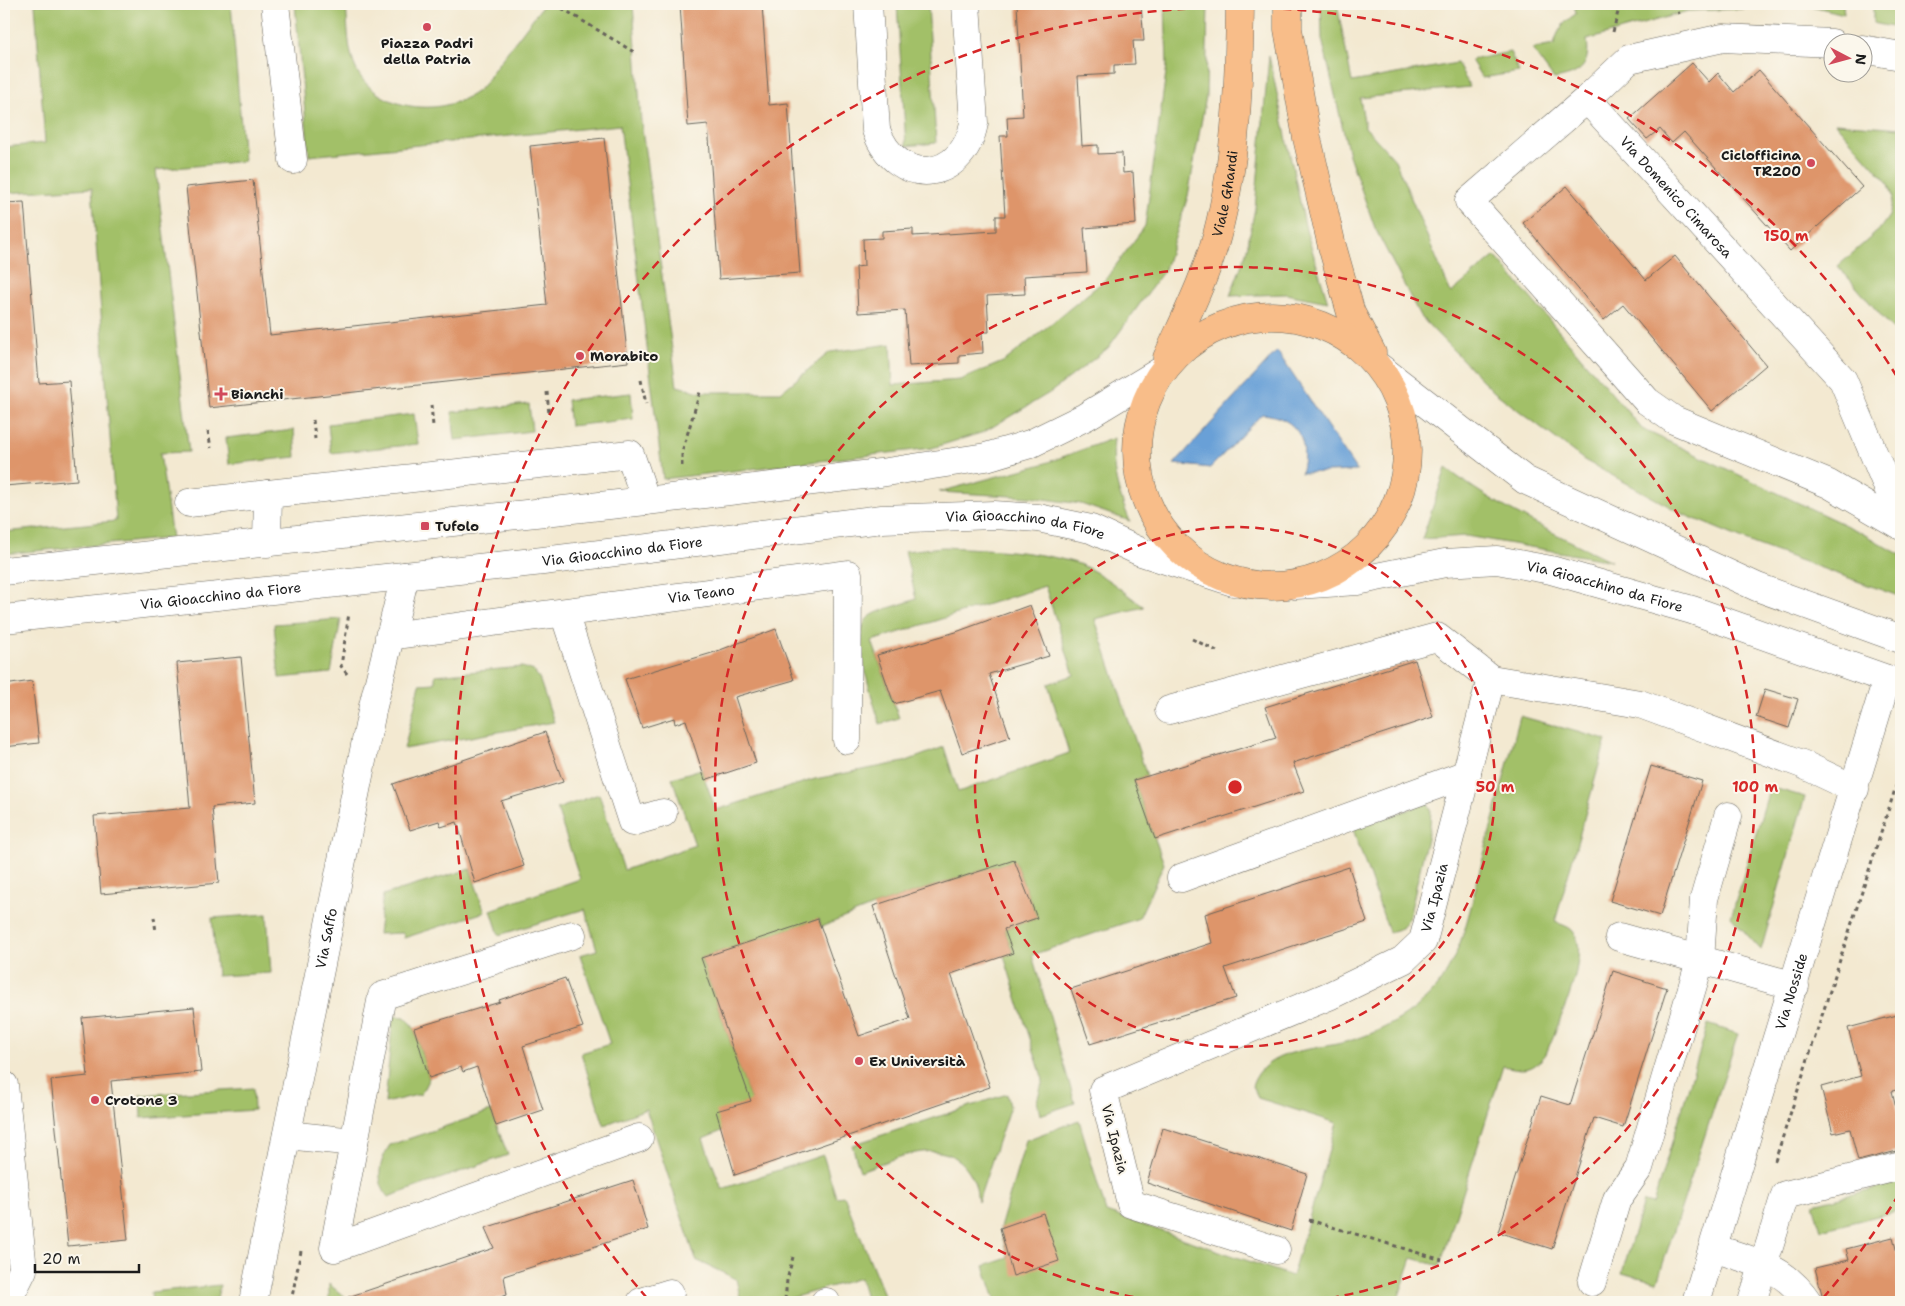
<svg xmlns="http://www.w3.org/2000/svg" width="1905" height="1306" viewBox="0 0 1905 1306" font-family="'Shantell Sans',sans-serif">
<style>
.green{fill:#a2c068;stroke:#5f6e42}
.water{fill:#69a0d7;stroke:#425e7a}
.building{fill:#de956a}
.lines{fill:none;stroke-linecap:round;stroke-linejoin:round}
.minor-casing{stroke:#67645b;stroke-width:29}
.major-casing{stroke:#67645b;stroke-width:29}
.path{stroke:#67645b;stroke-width:3;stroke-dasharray:4 4;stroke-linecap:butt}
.minor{stroke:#fff;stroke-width:28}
.major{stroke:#f8bd89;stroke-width:28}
.ring{fill:none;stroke:#d62828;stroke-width:2.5;stroke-dasharray:9 6}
.poi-dot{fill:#d1495b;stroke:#fbf7ec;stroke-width:2}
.labels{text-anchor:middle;stroke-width:4;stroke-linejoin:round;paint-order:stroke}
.poi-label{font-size:14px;font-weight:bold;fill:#1c1c1c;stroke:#fbf7ec;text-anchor:start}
.street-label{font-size:14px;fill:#1c1c1c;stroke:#fbf7ec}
.centre{fill:#d62828;stroke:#fbf7ec;stroke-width:2.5}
.ring-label{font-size:15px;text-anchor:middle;font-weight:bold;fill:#d62828;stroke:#fbf7ec;stroke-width:4;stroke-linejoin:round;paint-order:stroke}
</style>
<rect width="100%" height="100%" fill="#fbf7ec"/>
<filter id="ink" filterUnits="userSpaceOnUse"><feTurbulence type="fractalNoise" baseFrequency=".02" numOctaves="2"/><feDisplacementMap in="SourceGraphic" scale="10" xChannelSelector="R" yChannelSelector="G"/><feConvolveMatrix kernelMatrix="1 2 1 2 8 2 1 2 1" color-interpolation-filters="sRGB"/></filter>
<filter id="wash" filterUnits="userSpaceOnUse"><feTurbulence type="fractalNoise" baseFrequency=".0096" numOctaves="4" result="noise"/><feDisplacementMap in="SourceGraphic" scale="20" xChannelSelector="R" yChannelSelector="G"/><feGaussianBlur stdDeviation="1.12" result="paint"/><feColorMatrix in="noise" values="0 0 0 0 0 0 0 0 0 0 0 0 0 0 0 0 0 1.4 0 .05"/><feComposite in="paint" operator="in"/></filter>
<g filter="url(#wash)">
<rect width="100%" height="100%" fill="#f3e9d1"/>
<!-- green -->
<g class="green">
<path d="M35,4H231L244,161L156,170L189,452L160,453L172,538L4,554V532L116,521L92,188L4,193V147L45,143Z"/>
<path d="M295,4H346C348,25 347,52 357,71C380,112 441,117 476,92C484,87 490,75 495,68C511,47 528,25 544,4H633L641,122L677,386L700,392H781L830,352L891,344L893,385L960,380L1005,361L1105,280L1145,226L1167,65L1165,4H1208L1206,96L1188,196L1165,269L1108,348L1051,392L984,432L932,448L663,479L620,125L309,156Z"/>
<path d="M897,4H928L936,143L906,146Z"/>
<path d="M1321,4H1337L1352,82L1457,63L1470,87L1360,98L1365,127L1395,160L1451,293L1495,256L1642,429L1858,531L1901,555V597L1755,544L1685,515L1584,460L1493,391L1420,316L1375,228L1349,155L1322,39Z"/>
<path d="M1574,4H1843L1844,14L1812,6L1688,11L1587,40C1591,67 1579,75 1554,79L1532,49L1554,45C1557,31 1564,21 1576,14Z"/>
<path d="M1873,4H1901V29L1873,23Z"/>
<path d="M1510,52L1519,72L1482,78L1471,60Z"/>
<path d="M1269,56L1306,230L1328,302L1286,294L1230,296L1246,253L1255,208Z"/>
<path d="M1835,123L1901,128L1898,335L1838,266L1879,230L1889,216L1893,197L1889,184Z"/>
<path d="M631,393L633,419L570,426L567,400Z"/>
<path d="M529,404L532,431L455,440L452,412Z"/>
<path d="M414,414L418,444L331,453L328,424Z"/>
<path d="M294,430L296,457L229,464L226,438Z"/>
<path d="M1114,438C1111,469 1118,493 1130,521L1081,504L1030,497L939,492L1043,464Z"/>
<path d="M1446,468C1496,507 1554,533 1611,561L1466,536L1422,539Z"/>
<path d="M943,547C984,549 1029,550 1069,561C1097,568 1121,590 1144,607L1095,619L1147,776L1134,780L1164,864L1139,918L1032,955L1075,1103L1040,1115L1037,1101L1043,1080L1004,956L1013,953L1004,929L1037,918L1014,860L873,906L821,927L819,919L701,958L751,1101L722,1131L703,1139L722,1189L823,1155L836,1197L844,1196L887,1302H867L860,1278L778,1302H752L753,1298L741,1301L736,1279L696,1260L646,1109L604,1125L581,1053L610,1044L580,955L597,950L585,909L499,935L491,910L580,879L557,809L599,794L624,870L695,845L672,778L701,769L716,810L815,779L904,762L944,747L958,792L1069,753L1048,684L1074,675L1045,586L872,641L899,718L880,724C874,703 849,631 869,617C882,608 902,605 916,599L905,551Z"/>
<path d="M341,619L331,673L279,678L274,624Z"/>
<path d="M522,667L534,671L539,678L554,722L404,749L420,684L435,683V675Z"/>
<path d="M1520,716L1606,740L1555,922C1560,924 1568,926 1572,930C1594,951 1555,1030 1546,1054C1531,1073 1524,1070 1503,1066L1440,1266L1412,1258L1397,1302H996L984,1266L1008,1258L1000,1228L1026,1140L1079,1120L1106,1212L1292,1276L1337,1123L1258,1098L1252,1086C1265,1047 1316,1051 1349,1041C1381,1032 1413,1015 1435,989C1463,955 1471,904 1482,862C1495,813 1507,765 1520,716Z"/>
<path d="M1770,787L1805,797L1761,950L1731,917Z"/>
<path d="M1428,803L1431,810L1430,825L1409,918L1402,928L1389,932L1353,829Z"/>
<path d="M470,869L485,912L404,938L403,933L378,934L383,895Z"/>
<path d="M267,914L271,973L217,976L212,918Z"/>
<path d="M393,1016L405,1017L414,1028L429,1078L421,1094L385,1103Z"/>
<path d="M1708,1024L1738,1034L1657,1282L1622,1273L1643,1202L1653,1204Z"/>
<path d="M253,1088L254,1110L141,1118L140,1095Z"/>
<path d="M1007,1094L1010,1106L978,1202C977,1194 976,1185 973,1179C951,1130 895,1159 860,1171L852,1145Z"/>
<path d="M491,1111L508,1155L388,1197C375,1181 379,1161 390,1145Z"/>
<path d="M1901,1182V1210L1821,1230L1813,1204Z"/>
<path d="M329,1284L346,1298L348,1302H329Z"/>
<path d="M220,1285L216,1302H152L151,1292Z"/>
</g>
<!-- water -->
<path class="water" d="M1277,351L1357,471L1301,473C1310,441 1297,417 1262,414L1210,468L1174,464Z"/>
<g id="blocks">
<!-- building -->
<g class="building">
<path d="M680,4H762L769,105L788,103L800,273L719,279L708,124L688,126Z"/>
<path d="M1017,4H1141L1144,41H1133L1135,64L1114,65V74L1078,76L1082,146L1098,145V154L1122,153L1123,173L1133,172L1136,224L1084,228L1087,272L1024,276L1025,294L987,296L989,332H982L983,353L959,355V363L909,366L905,310L858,313L856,267L864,266L863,239L882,238V231L913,229V236L996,231V216H1005L1000,136H1008L1007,117L1023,116Z"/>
<path d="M1692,63L1709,82L1718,73L1734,92L1759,70L1862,187L1790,251L1684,132L1672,143L1660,129L1647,139L1629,119Z"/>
<path d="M604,138L628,362L209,408L186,187L253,180L270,335L547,305L530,146Z"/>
<path d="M1567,186L1646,280L1675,256L1766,365L1712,411L1623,304L1604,320L1523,223Z"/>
<path d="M24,202L39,383L69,381L77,480L4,486V203Z"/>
<path d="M1030,605L1049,656L989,674L1010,737L962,753L940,691L894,704L877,655L956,632Z"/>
<path d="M776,629L794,680L735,697L756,763L705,780L686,720L675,724L674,718L642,728L625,679L712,653Z"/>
<path d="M241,657L255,803L212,807L219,883L101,894L94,816L190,808L177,663Z"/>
<path d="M1415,660L1433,717L1293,763L1304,791L1155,839L1134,780L1276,738L1265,707Z"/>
<path d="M32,681L39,743L4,747V685Z"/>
<path d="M1765,689L1798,699L1789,728L1756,717Z"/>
<path d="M545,732L563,782L501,801L524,866L475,883L457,822L441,827L439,821L410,830L393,784Z"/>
<path d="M1651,766L1702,781L1660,916L1610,901Z"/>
<path d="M1014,860L1037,918L1004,929L1013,953L951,974L990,1087L735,1175L716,1111L751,1101L701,958L818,919L859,1036L910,1019L873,906Z"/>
<path d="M1349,867L1367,922L1225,968L1236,998L1090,1044L1071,989L1212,943L1205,914Z"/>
<path d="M1613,971L1667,988L1623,1127L1594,1118L1552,1249L1498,1232L1541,1096L1570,1105Z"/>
<path d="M565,978L583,1027L523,1046L543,1110L496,1126L477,1067L463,1072L461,1067L429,1078L414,1028L500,1002L499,1000Z"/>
<path d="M194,1007L201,1072L111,1081L128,1240L68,1246L51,1080L88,1076L82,1018Z"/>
<path d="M1901,1014V1089L1892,1091L1901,1127V1150L1858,1161L1850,1129L1833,1133L1821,1087L1861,1076L1848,1028Z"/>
<path d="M1163,1128L1307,1174L1291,1231L1147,1183Z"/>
<path d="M633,1180L648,1229L504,1276L507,1295L488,1302H349L348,1297L494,1248L485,1228Z"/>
<path d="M1043,1213L1059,1261L1013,1276L1000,1228Z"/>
<path d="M1893,1237L1901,1269V1302H1824L1815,1268L1849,1260L1846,1249Z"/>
</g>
</g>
</g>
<g filter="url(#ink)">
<use href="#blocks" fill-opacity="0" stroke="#67645b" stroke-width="1"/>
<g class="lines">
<defs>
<g id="minor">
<path d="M275,4L293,160"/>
<path d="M868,4L876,130C897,188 963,183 974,123L966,4"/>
<path id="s1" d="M1832,43L1723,38L1629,59L1587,99L1843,380L1901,519"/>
<path d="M1862,49L1901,56"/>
<path d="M1587,99L1469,201L1647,401L1674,420L1829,484L1901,526"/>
<path d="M1379,367L1525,480L1757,587L1901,639"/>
<path d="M189,503L268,494"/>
<path d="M267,543L268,494L630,454L646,501"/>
<path d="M4,571L646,501L880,473L986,457L1030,444L1085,417L1161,371"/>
<path id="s2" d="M1296,585L1357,581L1445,563L1497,560L1551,570L1692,610L1901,684"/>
<path d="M564,613L632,822L663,813"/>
<path id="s3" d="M4,619L543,561L882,519L994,515L1038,518L1091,529L1141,552L1233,582"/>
<path id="s4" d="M389,636L848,574L847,740"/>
<path d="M1169,710L1437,637L1491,679L1640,704L1802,764L1855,789"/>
<path d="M1181,878L1467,774"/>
<path d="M572,935L382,996L334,1248L639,1138"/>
<path d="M1619,937L1795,986"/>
<path d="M4,1085L23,1270L7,1302"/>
<path d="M287,1135L354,1142"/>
<path d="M1713,1248C1752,1261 1784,1266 1808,1302"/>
<path id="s5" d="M1276,1250L1131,1204L1103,1090L1331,995L1403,960L1423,941L1491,679"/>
<path d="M1592,1282L1617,1199L1639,1168L1700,961L1704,899L1728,816"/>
<path id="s6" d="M253,1302L373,706L405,576"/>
<path d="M641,1302L670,1293"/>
<path d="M825,1302H826"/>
<path id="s7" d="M1696,1302L1887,679"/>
<path d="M1752,1302L1785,1195L1901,1166"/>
</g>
<g id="major">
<path d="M1288,4V29L1307,138L1332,246L1351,313L1372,353"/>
<circle cx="1272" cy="451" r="135"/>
<path id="s8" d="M1167,358C1185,318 1206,277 1217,235C1237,160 1239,81 1240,4"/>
</g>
</defs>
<!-- minor casing -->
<use href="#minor" class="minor-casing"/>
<!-- major casing -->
<use href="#major" class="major-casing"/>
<!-- path -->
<g class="path">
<path d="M555,4L637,54"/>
<path d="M1676,4L1679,14"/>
<path d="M1575,8L1593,4"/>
<path d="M1613,32L1620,4"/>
<path d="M641,380L646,404"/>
<path d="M547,392L549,415"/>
<path d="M431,405L433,426"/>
<path d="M313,420L315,439"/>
<path d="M208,431L211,448"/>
<path d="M682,466V452L700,392"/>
<path d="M1192,639L1217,651"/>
<path d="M347,674L341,666L349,613"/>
<path d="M154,917L156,932"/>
<path d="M1775,1161L1901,771"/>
<path d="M1309,1220L1442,1260"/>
<path d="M785,1300L787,1280L793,1257"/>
<path d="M291,1302L301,1251"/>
</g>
<!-- minor -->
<use href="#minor" class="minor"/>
<!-- major -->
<use href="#major" class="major"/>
</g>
</g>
<!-- distance rings -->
<g class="ring">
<circle cx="1235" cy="787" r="260"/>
<path d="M1163 1302A520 520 0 1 1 1307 1302"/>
<path d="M1899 1194A779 779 0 0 1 1823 1298M647 1298A779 779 0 1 1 1899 380"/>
</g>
<!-- markers -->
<g class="poi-dot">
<circle cx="427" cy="27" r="5"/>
<circle cx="1811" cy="163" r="5"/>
<circle cx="580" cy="356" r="5"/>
<path d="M218.5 386.5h5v5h5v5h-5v5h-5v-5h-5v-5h5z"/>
<rect x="420" y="521" width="10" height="10" rx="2.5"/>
<circle cx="859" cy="1061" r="5"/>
<circle cx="95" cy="1100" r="5"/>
</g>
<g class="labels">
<!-- poi labels -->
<g class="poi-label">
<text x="427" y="48" text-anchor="middle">Piazza Padri<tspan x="427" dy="16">della Patria</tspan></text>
<text x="1801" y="160" text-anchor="end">Ciclofficina<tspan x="1801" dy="16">TR200</tspan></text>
<text x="590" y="361">Morabito</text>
<text x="231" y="399">Bianchi</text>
<text x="435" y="531">Tufolo</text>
<text x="869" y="1066">Ex Università</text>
<text x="105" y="1105">Crotone 3</text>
</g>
<!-- street labels -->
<g class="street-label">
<text dy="5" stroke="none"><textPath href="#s8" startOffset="175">Viale Ghandi</textPath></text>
<text dy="5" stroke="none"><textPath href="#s1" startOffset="396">Via Domenico Cimarosa</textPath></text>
<text dy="5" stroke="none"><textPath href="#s3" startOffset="1028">Via Gioacchino da Fiore</textPath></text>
<text dy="5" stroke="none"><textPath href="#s3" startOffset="622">Via Gioacchino da Fiore</textPath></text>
<text dy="5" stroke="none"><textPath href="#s2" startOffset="314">Via Gioacchino da Fiore</textPath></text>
<text dy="5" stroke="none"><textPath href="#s4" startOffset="315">Via Teano</textPath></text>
<text dy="5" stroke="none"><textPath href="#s3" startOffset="218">Via Gioacchino da Fiore</textPath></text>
<text dy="5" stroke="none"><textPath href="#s5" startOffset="669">Via Ipazia</textPath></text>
<text dy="5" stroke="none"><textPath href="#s6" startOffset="371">Via Saffo</textPath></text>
<text dy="5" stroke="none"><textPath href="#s7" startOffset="325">Via Nosside</textPath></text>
<text transform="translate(1115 1139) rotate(76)" y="5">Via Ipazia</text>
</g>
</g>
<circle cx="1235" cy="787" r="8" class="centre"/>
<g class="ring-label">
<text x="1786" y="241">150 m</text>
<text x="1495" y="792">50 m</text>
<text x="1755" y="792">100 m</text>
</g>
<!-- margin -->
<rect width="1905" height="1306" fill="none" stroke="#fbf7ec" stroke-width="20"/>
<!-- north arrow -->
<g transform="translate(1848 58) rotate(96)"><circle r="24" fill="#fbf7ec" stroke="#a29f99"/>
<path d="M0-4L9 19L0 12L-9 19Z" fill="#d1495b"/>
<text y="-8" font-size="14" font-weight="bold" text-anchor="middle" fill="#1c1c1c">N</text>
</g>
<!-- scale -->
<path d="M35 1264v8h104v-8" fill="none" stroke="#1c1c1c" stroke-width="2.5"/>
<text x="42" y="1264" font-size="15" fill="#1c1c1c" stroke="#fbf7ec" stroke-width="4" paint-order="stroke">20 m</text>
</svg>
